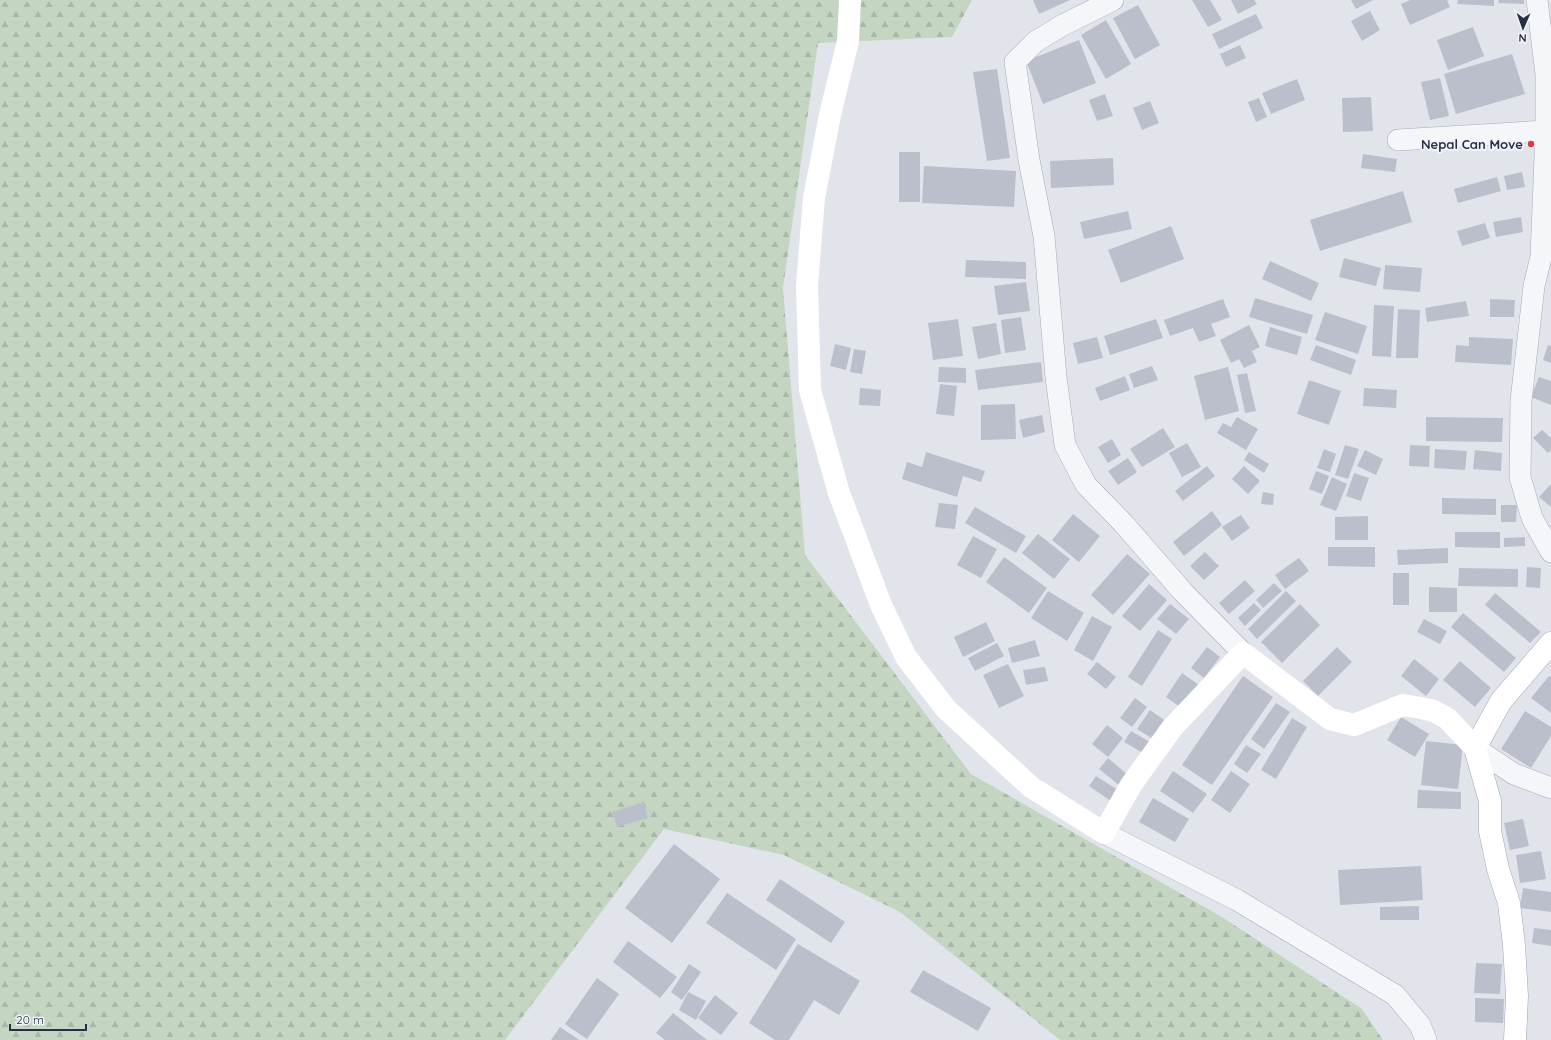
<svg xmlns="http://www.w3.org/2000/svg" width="1551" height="1040" viewBox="0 0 1551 1040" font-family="Quicksand,sans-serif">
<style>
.forest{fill:url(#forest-firs)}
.building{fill:#bbbfcc}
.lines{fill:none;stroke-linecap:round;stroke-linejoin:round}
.minor-casing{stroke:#a6aab7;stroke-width:22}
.primary-casing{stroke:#a0a6b9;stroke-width:23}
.minor{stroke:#f5f6f9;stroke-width:21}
.secondary{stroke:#fff;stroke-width:22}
.primary{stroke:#fff;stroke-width:22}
.poi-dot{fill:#dc3c3c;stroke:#f2f4f9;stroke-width:1.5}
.labels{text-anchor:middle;stroke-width:4;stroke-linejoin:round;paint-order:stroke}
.poi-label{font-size:13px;font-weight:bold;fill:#282e46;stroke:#f2f4f9;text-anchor:end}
</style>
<defs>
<pattern id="forest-firs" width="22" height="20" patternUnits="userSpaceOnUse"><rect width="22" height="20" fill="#c4d6c2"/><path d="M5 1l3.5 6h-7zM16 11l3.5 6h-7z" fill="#a8b8a8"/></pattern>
</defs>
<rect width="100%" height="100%" fill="#e2e4ec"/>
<!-- forest -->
<path class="forest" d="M0,0H972L952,37L818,43L783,288L805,555L971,774L1222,917L1362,1009L1383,1040H1060L900,912L784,855L664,829L505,1040H0Z"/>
<!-- building -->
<g class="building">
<path d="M1033,0H1070L1039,14Z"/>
<path d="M1192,0H1210L1222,20L1208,27Z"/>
<path d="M1231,0H1254L1257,4L1238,14Z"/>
<path d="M1351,0H1373L1356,9Z"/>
<path d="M1410,0H1447L1450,7L1410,25L1401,4Z"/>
<path d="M1458,0H1494V6L1457,4Z"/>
<path d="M1499,0H1524V4L1498,3Z"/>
<path d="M1138,5L1160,45L1135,59L1113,18Z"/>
<path d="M1370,11L1380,30L1362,41L1351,21Z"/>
<path d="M1256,14L1263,28L1219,49L1212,34Z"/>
<path d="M1106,20L1131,64L1106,79L1081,35Z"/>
<path d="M1473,27L1484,56L1448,70L1437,40Z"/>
<path d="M1079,40L1096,83L1043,104L1026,61Z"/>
<path d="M1240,45L1246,58L1226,67L1220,54Z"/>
<path d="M1512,54L1525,94L1456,114L1444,74Z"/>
<path d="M997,69L1010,158L987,161L973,72Z"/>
<path d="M1440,78L1449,116L1430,120L1421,82Z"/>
<path d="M1297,79L1305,100L1271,114L1262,93Z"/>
<path d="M1105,94L1113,116L1097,121L1089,100Z"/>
<path d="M1371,97L1373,131L1343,132L1342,98Z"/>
<path d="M1259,98L1267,117L1256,122L1248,102Z"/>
<path d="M1150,101L1159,123L1142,130L1133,108Z"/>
<rect x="899" y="152" width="21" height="50"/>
<path d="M1363,154L1397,159L1395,172L1361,168Z"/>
<path d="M1113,158L1114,185L1051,188L1050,161Z"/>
<path d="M924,166L1016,171L1014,207L922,203Z"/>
<path d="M1522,172L1525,187L1507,190L1504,176Z"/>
<path d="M1497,177L1501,191L1458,203L1454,189Z"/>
<path d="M1403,191L1412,222L1320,251L1310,220Z"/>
<path d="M1128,211L1132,229L1084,239L1080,222Z"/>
<path d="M1521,217L1523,232L1496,237L1493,222Z"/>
<path d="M1485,223L1490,238L1462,246L1457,231Z"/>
<path d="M1171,226L1184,259L1121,283L1108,250Z"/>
<path d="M1344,258L1381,268L1376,286L1339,277Z"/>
<path d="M966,260L1026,262V279L965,277Z"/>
<path d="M1270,261L1319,283L1311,301L1262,279Z"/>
<path d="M1385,265L1422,268L1420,292L1383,289Z"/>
<path d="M1026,282L1030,311L998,315L994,286Z"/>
<path d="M1255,298L1313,315L1307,334L1249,317Z"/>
<path d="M1223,299L1230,317L1211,324L1216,336L1199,342L1193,328L1170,336L1164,320Z"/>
<path d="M1490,299L1515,300L1514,317H1490Z"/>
<path d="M1466,301L1469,316L1427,322L1425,308Z"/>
<path d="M1374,305L1394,306L1391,357L1372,356Z"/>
<path d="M1398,309L1420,310L1418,358H1396Z"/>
<path d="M1325,312L1367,326L1358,354L1315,340Z"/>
<path d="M1021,317L1026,350L1005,353L1001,320Z"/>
<path d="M958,319L963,356L933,360L928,323Z"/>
<path d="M1156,319L1163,338L1110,355L1104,336Z"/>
<path d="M996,323L1001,354L978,359L972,327Z"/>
<path d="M1249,325L1260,347L1252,351L1257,362L1244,368L1239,359L1231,363L1220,340Z"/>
<path d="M1270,327L1302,337L1297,355L1265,346Z"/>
<path d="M1097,337L1103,358L1078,364L1073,343Z"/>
<path d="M1469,337L1513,339L1511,365L1455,362L1456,345L1469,346Z"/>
<path d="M835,344L851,348L846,370L830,366Z"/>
<path d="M1316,345L1356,360L1351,375L1310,360Z"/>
<path d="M1548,345L1551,346V363L1543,360Z"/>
<path d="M854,349L866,351L862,374L850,372Z"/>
<path d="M1041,362L1043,382L978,390L975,370Z"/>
<path d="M1152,366L1158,380L1134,388L1129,374Z"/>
<path d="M939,367L966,368V383L938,382Z"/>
<path d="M1228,367L1239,411L1205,420L1194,376Z"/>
<path d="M1247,373L1256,411L1245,413L1237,375Z"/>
<path d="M1125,376L1130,390L1100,401L1095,388Z"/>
<path d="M1539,377L1551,381V405L1531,397Z"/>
<path d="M1309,380L1341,391L1329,425L1297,414Z"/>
<path d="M940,384L957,386L954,416L936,414Z"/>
<path d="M860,388L881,390L880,406L859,405Z"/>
<path d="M1364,388L1397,390L1396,408L1363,406Z"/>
<path d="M1015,404L1016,439L981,440V405Z"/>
<path d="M1042,415L1045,432L1023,438L1019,420Z"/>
<path d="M1237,417L1258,429L1246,450L1217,433L1223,423L1231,427Z"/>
<path d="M1426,417L1503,418L1502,442L1426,441Z"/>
<path d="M1163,428L1175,447L1142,467L1130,449Z"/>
<path d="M1542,430L1551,438V450L1548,453L1533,438Z"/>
<path d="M1112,439L1121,455L1108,463L1098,447Z"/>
<path d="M1187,443L1201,467L1182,477L1169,453Z"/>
<path d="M1345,445L1359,449L1348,479L1335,475Z"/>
<path d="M1410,445L1430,446L1429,467L1409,466Z"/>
<path d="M1324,449L1336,454L1330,472L1317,468Z"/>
<path d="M1435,449L1467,451L1465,470L1434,468Z"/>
<path d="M1365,450L1383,459L1376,475L1357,466Z"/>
<path d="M1475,450L1502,453L1501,471L1473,469Z"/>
<path d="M926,452L985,471L981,482L963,476L957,497L902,479L907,462L922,467Z"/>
<path d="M1249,452L1269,464L1264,473L1244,460Z"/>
<path d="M1128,458L1137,472L1118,485L1108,471Z"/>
<path d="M1207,466L1215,476L1183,501L1175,491Z"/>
<path d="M1244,466L1260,481L1248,494L1232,479Z"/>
<path d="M1316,471L1329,476L1322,494L1309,489Z"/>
<path d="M1354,473L1369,478L1361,501L1346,496Z"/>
<path d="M1332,477L1347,484L1336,511L1320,505Z"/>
<path d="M1551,484V507L1539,497Z"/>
<path d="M1263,492L1274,494L1273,505L1261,504Z"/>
<path d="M1442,498L1496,499V515L1442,514Z"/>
<path d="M939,503L958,505L955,529L935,527Z"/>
<path d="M1501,505H1517L1516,522H1501Z"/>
<path d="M975,507L1026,536L1016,553L965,523Z"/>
<path d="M1212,511L1222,525L1184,556L1173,542Z"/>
<path d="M1073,514L1100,536L1079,562L1052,540Z"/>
<path d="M1241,515L1250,528L1232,541L1222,527Z"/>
<path d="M1368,516V540H1335V517Z"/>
<path d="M1455,532H1500V548L1455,547Z"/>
<path d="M1038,534L1070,559L1054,579L1022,553Z"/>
<path d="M973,536L997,549L981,578L957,565Z"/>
<path d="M1525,537V546L1504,547V538Z"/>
<path d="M1328,547H1375V567L1328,566Z"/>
<path d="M1448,548V563L1398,565L1397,550Z"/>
<path d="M1205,552L1219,566L1204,580L1190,566Z"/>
<path d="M1127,554L1150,574L1113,615L1091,595Z"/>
<path d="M1004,557L1047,588L1029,613L986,582Z"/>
<path d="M1299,558L1309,571L1285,589L1275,575Z"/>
<path d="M1527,567L1541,568L1540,588L1526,587Z"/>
<path d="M1459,568L1518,569V587L1458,586Z"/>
<rect x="1393" y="573" width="16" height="32"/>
<path d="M1245,580L1255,591L1229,614L1219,603Z"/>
<path d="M1274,583L1282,591L1263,608L1256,600Z"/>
<path d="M1149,584L1167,600L1140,631L1122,616Z"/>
<path d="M1429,587L1457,588V612H1429Z"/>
<path d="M1048,591L1084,613L1067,641L1031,618Z"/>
<path d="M1286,591L1296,601L1257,639L1248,629Z"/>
<path d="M1495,593L1541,632L1530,643L1485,605Z"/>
<path d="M1254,603L1261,610L1245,626L1238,618Z"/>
<path d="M1170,604L1189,619L1176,634L1157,619Z"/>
<path d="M1300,604L1320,625L1282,663L1261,642Z"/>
<path d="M1463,613L1516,658L1504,672L1451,627Z"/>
<path d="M1092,616L1112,627L1093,661L1074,650Z"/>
<path d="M1424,619L1447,631L1440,644L1417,632Z"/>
<path d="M986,622L995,641L963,657L954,637Z"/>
<path d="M1158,630L1172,639L1142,686L1128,677Z"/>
<path d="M1035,640L1040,656L1012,663L1008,648Z"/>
<path d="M997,643L1004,656L975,671L968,658Z"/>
<path d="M1207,647L1220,657L1204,678L1191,668Z"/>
<path d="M1337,647L1352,662L1318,696L1303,681Z"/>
<path d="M1414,659L1439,679L1426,696L1401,676Z"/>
<path d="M1460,661L1491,688L1475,707L1443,680Z"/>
<path d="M1097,662L1116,677L1106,689L1087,674Z"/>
<path d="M1008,664L1024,696L999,708L983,675Z"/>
<path d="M1045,667L1048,681L1026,685L1023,670Z"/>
<path d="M1182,673L1199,685L1183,709L1166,697Z"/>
<path d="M1243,676L1273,697L1212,785L1182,765Z"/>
<path d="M1549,676L1551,677V713L1531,698Z"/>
<path d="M1135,698L1147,707L1132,727L1120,718Z"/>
<path d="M1276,703L1290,712L1264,749L1251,739Z"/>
<path d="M1150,710L1170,724L1158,742L1137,729Z"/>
<path d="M1525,711L1551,727V736L1531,768L1501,749Z"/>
<path d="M1401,717L1429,734L1415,757L1387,740Z"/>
<path d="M1292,718L1307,727L1276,779L1261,770Z"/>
<path d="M1107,725L1123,738L1108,757L1092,744Z"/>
<path d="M1131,731L1155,745L1148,756L1124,742Z"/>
<path d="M1426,741L1463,745L1458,789L1421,785Z"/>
<path d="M1246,745L1261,754L1247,773L1234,764Z"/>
<path d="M1108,758L1128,775L1119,785L1099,769Z"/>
<path d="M1173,771L1207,794L1193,813L1160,791Z"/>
<path d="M1231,771L1250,784L1230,813L1211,800Z"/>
<path d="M1096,776L1118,790L1111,801L1089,786Z"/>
<path d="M1418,790L1461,792V809L1417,808Z"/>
<path d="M1153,798L1189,819L1175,842L1139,822Z"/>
<path d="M644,802L648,818L617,827L612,812Z"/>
<path d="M1523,819L1529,846L1510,850L1504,823Z"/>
<path d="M674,844L720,879L672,943L625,908Z"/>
<path d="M1541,851L1546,879L1520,883L1516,855Z"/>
<path d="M1421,866L1423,900L1340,905L1338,870Z"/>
<path d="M780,879L845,922L831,943L766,900Z"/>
<path d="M1523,888L1551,892V912L1520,908Z"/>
<path d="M727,893L796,939L776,970L706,923Z"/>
<path d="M1419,906V920H1380V907Z"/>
<path d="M1534,928L1551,930V946L1532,943Z"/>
<path d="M628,941L677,977L660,998L613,962Z"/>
<path d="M798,944L860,981L839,1015L814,1000L818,994L789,1040H775L749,1023Z"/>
<path d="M1476,963L1502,964L1500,994L1474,993Z"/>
<path d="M689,964L701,972L682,1000L671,992Z"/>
<path d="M923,970L991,1008L978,1031L910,992Z"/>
<path d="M597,978L619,994L587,1039L565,1024Z"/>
<path d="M688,992L706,1001L696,1020L679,1010Z"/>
<path d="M715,995L738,1013L721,1035L698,1018Z"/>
<path d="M1475,998L1504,999L1503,1023L1475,1022Z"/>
<path d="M673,1013L707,1040H665L656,1033Z"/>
<path d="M560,1027L579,1040H551Z"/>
</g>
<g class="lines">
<defs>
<g id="minor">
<path d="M1113,0L1061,26L1035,42L1015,62L1029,160L1044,236L1056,377L1065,445L1086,485L1123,523L1183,592L1243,653"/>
<path d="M1537,0L1546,74V131L1541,257L1534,286L1521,401L1520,477L1532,518L1551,552"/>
<path d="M1398,140L1546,131"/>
<path d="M1475,748L1514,774L1551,788"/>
<path d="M1104,833L1237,900L1395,995L1420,1025L1426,1040"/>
</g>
<path id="primary" d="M1515,1040L1517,996L1514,945L1509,903L1498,869L1490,831V801L1475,748L1501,701L1551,643"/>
</defs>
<!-- minor casing -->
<use href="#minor" class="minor-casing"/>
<!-- primary casing -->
<use href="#primary" class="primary-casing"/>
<!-- minor -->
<use href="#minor" class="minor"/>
<!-- secondary -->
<path class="secondary" d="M850,0L848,41L830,115L814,198L807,286L810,390L839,493L881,605L906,657L946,709L1031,787L1104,833L1131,785L1172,728L1243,653L1330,719L1354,725L1403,705L1421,708L1434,711L1448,719L1475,748"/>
<!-- primary -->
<use href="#primary" class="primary"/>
</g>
<!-- markers -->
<circle class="poi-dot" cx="1531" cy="144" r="4"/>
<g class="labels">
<!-- poi labels -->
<g class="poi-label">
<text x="1523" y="149">Nepal Can Move</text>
</g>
</g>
<!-- north arrow -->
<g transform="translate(1523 28) rotate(182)" stroke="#f2f4f9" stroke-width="3" paint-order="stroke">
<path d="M0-3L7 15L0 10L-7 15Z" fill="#282e46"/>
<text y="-6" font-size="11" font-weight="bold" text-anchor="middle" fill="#282e46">N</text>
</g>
<!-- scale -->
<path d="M10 1024v6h76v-6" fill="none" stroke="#282e46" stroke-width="2"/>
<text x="16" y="1024" font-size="12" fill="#282e46" stroke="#f2f4f9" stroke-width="3" paint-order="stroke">20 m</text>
</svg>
